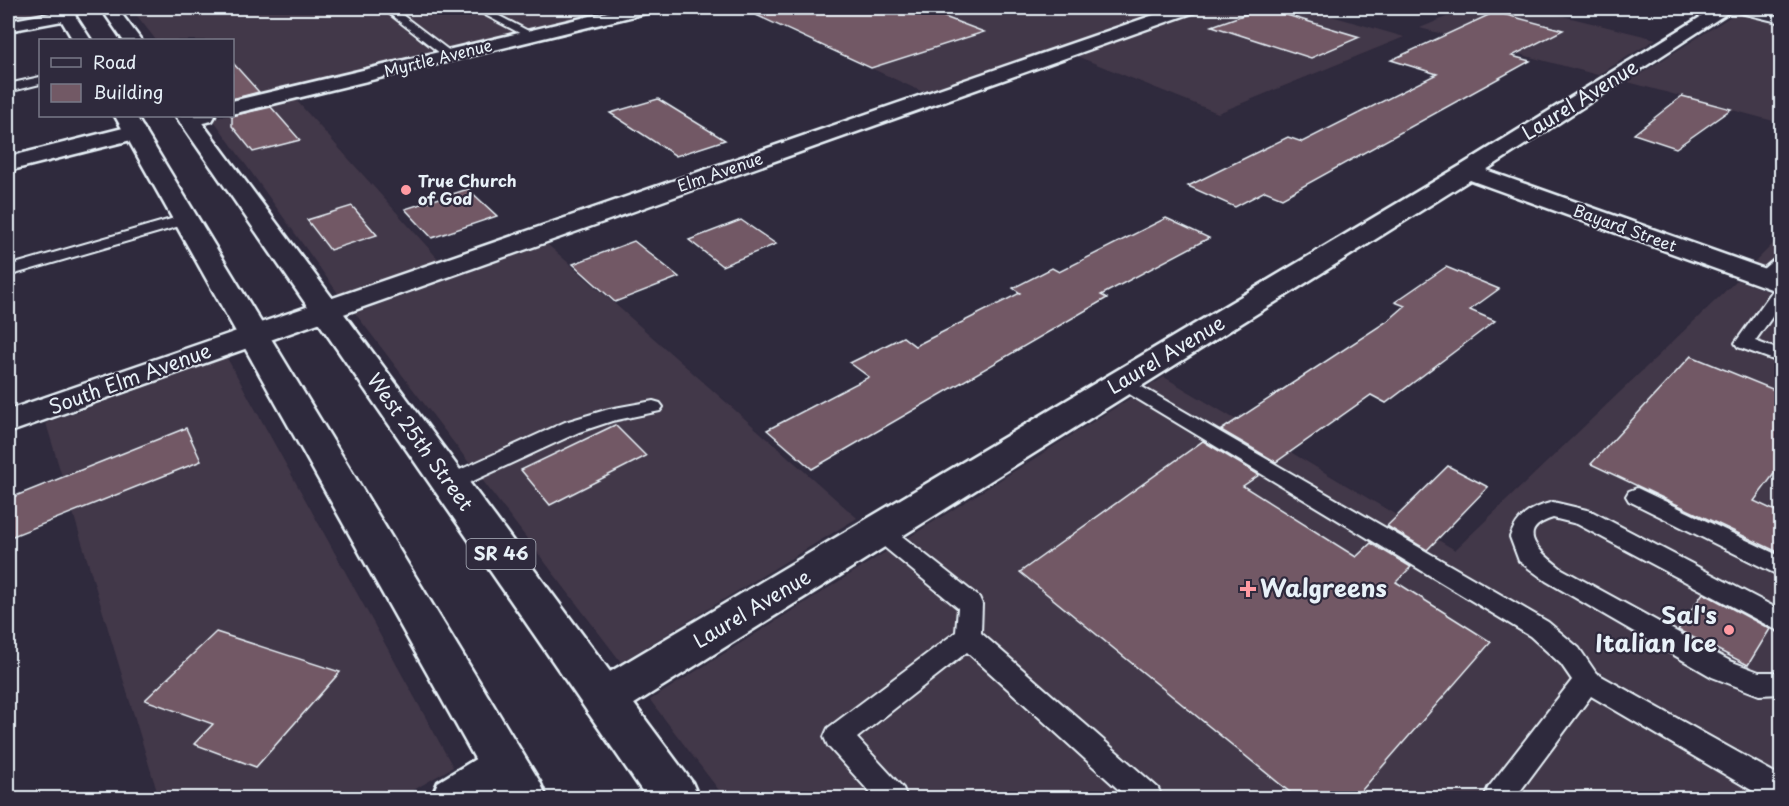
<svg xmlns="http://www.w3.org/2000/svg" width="1789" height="806" viewBox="0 0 1789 806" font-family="'Playpen Sans',sans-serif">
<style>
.built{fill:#433849}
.building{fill:#725965;stroke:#e8f1f8;stroke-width:1.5}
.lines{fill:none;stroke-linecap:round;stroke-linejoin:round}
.service-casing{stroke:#e8f1f8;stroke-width:4}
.minor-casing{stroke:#e8f1f8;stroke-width:5}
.primary-casing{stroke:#e8f1f8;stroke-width:5}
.service{fill:#2f2a3d;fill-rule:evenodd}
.minor{fill:#2f2a3d;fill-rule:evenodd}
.primary{fill:#2f2a3d;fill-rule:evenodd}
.poi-dot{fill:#ff9aa2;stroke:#2f2a3d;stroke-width:2}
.labels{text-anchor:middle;stroke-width:4.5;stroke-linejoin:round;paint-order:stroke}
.far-street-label{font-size:16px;fill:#e8f1f8;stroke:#2f2a3d}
.far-poi-label{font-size:16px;font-weight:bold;fill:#e8f1f8;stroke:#2f2a3d;text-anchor:start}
.shield{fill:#2f2a3d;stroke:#b0b5c0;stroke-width:1.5}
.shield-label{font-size:18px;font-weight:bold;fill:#e8f1f8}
.street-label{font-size:20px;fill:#e8f1f8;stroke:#2f2a3d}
.near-poi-label{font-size:24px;font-weight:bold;fill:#e8f1f8;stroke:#2f2a3d;text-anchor:start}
</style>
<rect width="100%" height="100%" fill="#2f2a3d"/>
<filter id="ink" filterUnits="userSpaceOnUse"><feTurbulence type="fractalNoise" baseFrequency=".0167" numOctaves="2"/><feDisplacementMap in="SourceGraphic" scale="12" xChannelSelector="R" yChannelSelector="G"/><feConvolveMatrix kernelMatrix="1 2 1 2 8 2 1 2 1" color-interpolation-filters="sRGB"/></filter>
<g filter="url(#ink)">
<!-- built -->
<g class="built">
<path d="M8,8H40L45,16L8,23Z"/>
<path d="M131,8H629L233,104L232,40H156Z"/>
<path d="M809,8H1171L925,93L810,40L853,27Z"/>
<path d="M1208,8H1304L1404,37L1218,113L1074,55Z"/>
<path d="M1468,8H1531L1656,39L1598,75L1420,28Z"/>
<path d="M1744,8H1781V123L1628,82Z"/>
<path d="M295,99L440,261L340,296L213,119Z"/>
<path d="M1781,236V275L1752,265Z"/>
<path d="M547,244L857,518L621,662L355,313Z"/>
<path d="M1737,280L1781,296V798H725L650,700L1164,377L1455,550Z"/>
<path d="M227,358L453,767L400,798H159L46,423Z"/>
</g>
<!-- building -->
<g class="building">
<path d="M741,8H921L984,32L871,68Z"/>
<path d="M1263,8L1360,37L1311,58L1212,26Z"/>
<path d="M1495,12L1563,30L1512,56L1530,61L1282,198L1265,191L1235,207L1188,186L1288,137L1302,142L1437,74L1391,60Z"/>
<path d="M232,62L259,92L232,99Z"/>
<path d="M1682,96L1731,109L1676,148L1634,134Z"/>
<path d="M658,99L725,140L676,156L610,113Z"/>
<path d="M271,107L300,140L253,152L232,126V116Z"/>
<path d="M468,189L497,216L432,238L405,209Z"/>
<path d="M352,206L377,235L330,250L307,220Z"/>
<path d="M1166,218L1209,238L1101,295L1107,298L812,469L767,430L869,377L850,363L903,337L915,346L1020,293L1013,288L1052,268L1059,272Z"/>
<path d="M741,220L776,244L722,266L689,240Z"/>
<path d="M634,241L679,277L615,302L573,264Z"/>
<path d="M1446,267L1499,289L1470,310L1495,321L1386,403L1371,395L1276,462L1221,430L1389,320L1405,306L1395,302Z"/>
<path d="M1691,356L1782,393V463L1754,501L1782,514V554L1591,464Z"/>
<path d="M615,425L646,456L550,505L521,470Z"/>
<path d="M186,428L201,461L8,538V499Z"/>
<path d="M1203,441L1259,475L1243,486L1356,557L1371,543L1411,567L1396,582L1491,642L1355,798H1297L1020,572Z"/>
<path d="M1448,466L1488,487L1427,550L1387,526Z"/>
<path d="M1703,593L1770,629L1748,665L1678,630Z"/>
<path d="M216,632L340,672L256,767L194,744L213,724L145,700Z"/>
</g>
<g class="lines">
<defs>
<g id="service">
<path d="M8,8H19L8,12Z"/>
<path d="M382,8H393L455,55L445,57Z"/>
<path d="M472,8H484L536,35L527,37Z"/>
<path d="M1720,8H1737L1782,17V23Z"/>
<path d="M40,77V84L8,92V84Z"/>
<path d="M185,215L193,220L190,223L8,276V266Z"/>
<path d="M1782,256V270L1768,283H1756L1754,279L1756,275L1776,258Z"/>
<path d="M1782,285V303L1755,341L1782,351V363L1738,347L1735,343L1776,286Z"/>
<path d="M1123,376L1548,622L1579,648L1596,673L1782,777V798H1765L1591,696L1515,798H1484L1488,788L1572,680L1561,664L1530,636L1116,386L1113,382Z"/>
<path d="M653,401L660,403L663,407L660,411L612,421L579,432L458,488L450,491L442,488L439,483L442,478L565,422L609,409Z"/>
<path d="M1637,488L1782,557V577L1629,501L1626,496L1629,491Z"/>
<path d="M1553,502L1591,511L1782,611V633L1577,524L1553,518C1511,531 1544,555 1562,569L1730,661L1759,672H1782V694L1759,695L1712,677L1546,581L1519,561L1510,537C1517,515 1532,508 1553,502Z"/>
<path d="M880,523L888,525L979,597L982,604L981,633L1158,788L1162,798H1128L967,652L857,738L903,788L907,798H875L828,746L824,737L828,728L956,632L958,608L872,537L869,531L872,525Z"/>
</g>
<g id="minor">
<path d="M624,8H653L650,12L232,114V101Z"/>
<path d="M1174,8H1198L1195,12L8,433V410Z"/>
<path d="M1715,8H1735L1486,170L1782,275V293L1470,180L620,713L604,719L588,713L582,699L588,685L1460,166Z"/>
<path d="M67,10L76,15L73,19L8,31V21Z"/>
<path d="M181,116H215L212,121L189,126L181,124L178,119Z"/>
<path d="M135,125L143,127L146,132L143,137L8,171V157Z"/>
<path d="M504,746L521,752L528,768C509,806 469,798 431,798L438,782L487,752Z"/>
</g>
<g id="primary">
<path d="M54,8H70L91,40H73Z"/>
<path d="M101,8H117L141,40H123Z"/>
<path d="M115,116H136L540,782L547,798H497Z"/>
<path d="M176,116H197L692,782L699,798H647Z"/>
</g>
</defs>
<!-- service casing -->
<use href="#service" class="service-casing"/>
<!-- minor casing -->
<use href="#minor" class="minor-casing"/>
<!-- primary casing -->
<use href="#primary" class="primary-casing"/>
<!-- service -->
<use href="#service" class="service"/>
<!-- minor -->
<use href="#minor" class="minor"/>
<!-- primary -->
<use href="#primary" class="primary"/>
</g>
</g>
<!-- markers -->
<g class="poi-dot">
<circle cx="406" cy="190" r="6"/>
<path d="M1245 580h6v6h6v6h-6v6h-6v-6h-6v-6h6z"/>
<circle cx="1729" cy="630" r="6"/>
</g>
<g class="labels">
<!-- far-street labels -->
<g class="far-street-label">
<text transform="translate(438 58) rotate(-14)" y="6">Myrtle Avenue</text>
<text transform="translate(720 172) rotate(-19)" y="6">Elm Avenue</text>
<text transform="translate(1625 228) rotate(20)" y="6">Bayard Street</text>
</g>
<!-- far-poi labels -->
<g class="far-poi-label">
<text x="418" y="187">True Church<tspan x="418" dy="18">of God</tspan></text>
</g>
<!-- shield labels -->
<rect class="shield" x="466.5" y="539" width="69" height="30" rx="4.5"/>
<g class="shield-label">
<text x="501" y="560">SR 46</text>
</g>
<!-- street labels -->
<g class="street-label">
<text transform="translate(1580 100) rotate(-32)" y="7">Laurel Avenue</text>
<text transform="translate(1166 355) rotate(-31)" y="7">Laurel Avenue</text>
<text transform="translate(130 379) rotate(-20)" y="7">South Elm Avenue</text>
<text transform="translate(420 442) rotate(54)" y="7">West 25th Street</text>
<text transform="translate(752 609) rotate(-31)" y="7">Laurel Avenue</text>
</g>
<!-- near-poi labels -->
<g class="near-poi-label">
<text x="1260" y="597">Walgreens</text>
<text x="1717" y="624" text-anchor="end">Sal's<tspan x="1717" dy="28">Italian Ice</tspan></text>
</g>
</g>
<!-- margin -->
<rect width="1789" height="806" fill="none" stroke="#2f2a3d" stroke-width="30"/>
<rect x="15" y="15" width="1759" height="776" fill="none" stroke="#e8f1f8" stroke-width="2" filter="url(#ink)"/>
<!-- legend -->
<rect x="39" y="39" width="195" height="78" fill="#2f2a3d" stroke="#797a88" stroke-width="1.5"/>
<rect x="51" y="58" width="30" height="9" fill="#2f2a3d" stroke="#797a88" stroke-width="1.5"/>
<text x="93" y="69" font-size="18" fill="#e8f1f8">Road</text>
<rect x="51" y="84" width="30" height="18" fill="#725965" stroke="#797a88" stroke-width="1.5"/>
<text x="93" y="99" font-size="18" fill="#e8f1f8">Building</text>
</svg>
